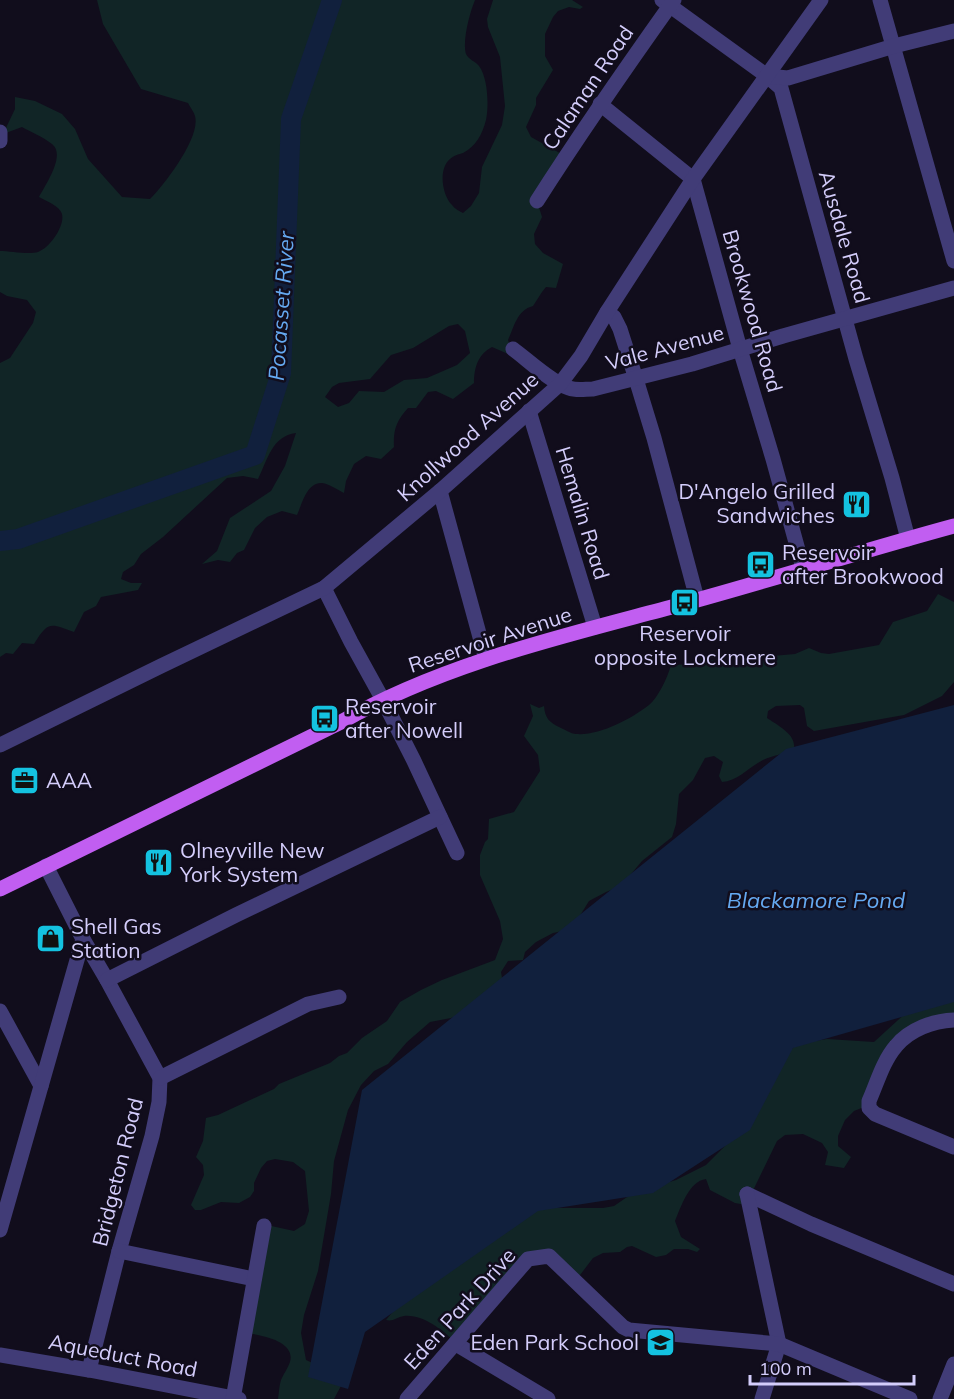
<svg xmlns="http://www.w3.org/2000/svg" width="954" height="1399" viewBox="0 0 954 1399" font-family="Mulish,sans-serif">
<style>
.green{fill:#112526;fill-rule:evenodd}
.water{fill:#11203d}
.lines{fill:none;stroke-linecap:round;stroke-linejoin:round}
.river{stroke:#11203d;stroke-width:20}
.minor{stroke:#413c77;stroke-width:15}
.major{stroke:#c15ef1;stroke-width:15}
.labels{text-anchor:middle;stroke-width:5;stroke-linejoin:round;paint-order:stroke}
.street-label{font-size:21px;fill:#d4cdfb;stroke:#110d1c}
.poi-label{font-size:21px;fill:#d4cdfb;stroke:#110d1c;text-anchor:start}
.water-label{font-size:22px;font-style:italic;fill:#65a9f1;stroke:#110d1c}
</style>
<rect width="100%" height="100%" fill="#110d1c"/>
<!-- green -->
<g class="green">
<path d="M97,0H475C470,12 462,41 466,54C469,60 475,61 479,66C488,78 489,106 486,120C482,135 476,146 463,153C459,154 453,156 450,159C438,169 442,195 452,205C455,209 459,211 463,213L471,206L479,193L482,167L502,125L505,106L500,57L488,27L487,19L493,0H572L583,7L580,9L569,7L558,11L553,17L545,34V56L553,70L536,98V105L526,127L531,137L565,156L537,201L542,217L534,234L535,244L543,253L563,264L556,288L546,287L542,292L533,306C517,310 514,327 508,340L513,356L492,347C478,354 474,368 474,383L453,399L436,391L428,392L416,408H408C396,421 393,431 394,447L381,459L366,456L354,464L346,481L344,493C338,490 329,484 322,483C307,482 302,504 297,515L282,511L267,517L255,528L244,550L237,553L230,562L218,560L202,564L217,551L230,518L271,491L285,466L296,433C272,436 268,459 258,479L243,476L227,478L163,537L141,554L134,565L123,572L121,579L131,583H142L138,590L101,597L96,606L84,612L74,632C50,623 48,621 34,644L22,643L13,654L6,653L0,657V363L10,358L33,323L36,312L27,300L7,296L0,292V251C10,251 29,255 38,252C50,248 65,226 62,214C60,206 46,201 39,197C46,184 66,155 52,144C43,137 31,132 22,127L3,134L15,109V97L35,101L62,114L75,129L88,159L122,197L150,199C165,184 201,137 195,116C194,112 190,107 188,103L141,89L103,24ZM458,324L465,331L470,353L457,365L427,378L404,380L384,392L359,391L349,403L338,407L325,397L332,387L339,383L370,379L391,355L413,348L449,326Z"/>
<path d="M938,594L954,602V682L942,696L904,715L814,731L807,726L804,708L800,705L776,706L768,711L767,718C777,725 796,734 794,748C783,755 774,755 763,760C749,767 738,781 722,782L719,776L723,762L714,756L705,758L693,780L679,794L676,824L672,837L642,861L621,886L606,892L589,901L576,922L567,930L553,933L536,942L525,952L523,960L508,961L501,972L503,984L471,1010L451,1018L430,1022L407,1042L388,1064L374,1071L361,1085L348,1110L334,1161L331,1194L318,1271L304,1315L301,1333L306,1360L332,1372L342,1384L334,1399H278C279,1393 279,1386 281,1380C284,1373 288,1368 290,1362C296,1341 261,1335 246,1333L267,1225L294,1231L305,1224L309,1211L305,1171L293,1162L275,1159L267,1161L261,1168L254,1183V1191L250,1197L239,1203L221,1202L201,1210H195L191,1205L204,1175L203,1165L196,1157L203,1141L206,1118L218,1115L274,1089L279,1084L330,1063L339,1056L347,1053L362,1038L387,1021L400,1002L421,990L442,980L495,960L503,939L500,921L480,875V855L485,842L488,839L489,819L514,812L540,771L538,755L524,736L533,716L530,704L539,708L544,706C545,718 549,722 559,727C564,729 571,734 576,734C599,736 631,719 649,705C658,698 669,675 671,664C680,666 687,663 695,665L701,659L754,665L772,656L795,654L809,648L821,653L829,654L879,645L893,622L927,611Z"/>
<path d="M954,995V1020L920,1031L883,1070L869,1105L854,1111L845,1120L838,1136V1146L851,1157L844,1168L825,1165L828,1152L822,1143L803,1134L785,1135L777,1141L746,1205L735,1203L710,1190L706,1179C689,1181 681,1207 675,1221L681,1237L700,1249L697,1252L688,1249H674L666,1255L656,1257L632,1246L627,1247L620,1252L603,1253L593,1258L577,1279L534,1258L455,1342C442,1330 423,1314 404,1316C397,1317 393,1322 386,1320L400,1303L534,1210L550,1208H603L614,1206L633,1193L676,1180L706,1165L725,1146L782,1059L797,1044L827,1039L874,1042L909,1010Z"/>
</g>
<!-- water -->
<path class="water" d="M954,705V1002L793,1048L750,1130L653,1193L538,1211L365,1332L348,1389L308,1377L362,1090L786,749Z"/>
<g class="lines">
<!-- river -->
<path class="river" d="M0,541L18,539L255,455L281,373L291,119L332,0"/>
<!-- minor -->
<g class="minor">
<path d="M662,0L767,76L781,88L856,359L892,478L908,539"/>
<path d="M880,0L954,261"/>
<path d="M767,76L788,78L894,46L954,31"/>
<path d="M600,104L693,179L740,349L773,459L803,568"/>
<path d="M0,132V141"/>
<path d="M537,201C581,132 627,66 674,0"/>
<path d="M607,312L614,317L620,329L636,379L654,438L697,599"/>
<path d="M513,349C528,360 552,383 569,388C577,391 585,389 593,389L692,364L783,336L954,288"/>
<path d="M529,411L595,627"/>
<path d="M440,491L486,659"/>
<path d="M324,588L351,642L383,700L414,761L457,853"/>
<path d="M0,745L161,666L324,588L440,491L560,384L581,356L607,312L693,179L821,0"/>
<path d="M46,866L83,939L107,980L160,1078L159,1102L152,1136L119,1251L89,1370"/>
<path d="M107,980L236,915L440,817"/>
<path d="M0,1011L41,1086"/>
<path d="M954,1020C933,1021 910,1029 896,1046C883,1061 877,1083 869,1101V1108L875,1114L954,1147"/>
<path d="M160,1078L308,1004L339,997"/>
<path d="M747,1194L811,1224L954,1284"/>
<path d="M747,1194L779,1344L762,1399"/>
<path d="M0,1230L83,939"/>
<path d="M119,1251L254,1279"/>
<path d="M456,1344L548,1399"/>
<path d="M0,1355L89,1370L239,1399"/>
<path d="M233,1399L264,1226"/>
<path d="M407,1399L528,1259L549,1256L623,1327L629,1330L779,1344L910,1399"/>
<path d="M940,1399L954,1364"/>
</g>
<!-- major -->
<path class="major" d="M0,889L341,722C444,663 564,636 679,605C771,580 862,551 954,526"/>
</g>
<!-- icons -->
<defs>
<symbol id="restaurant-square" viewBox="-11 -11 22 22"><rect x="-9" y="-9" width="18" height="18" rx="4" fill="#14c2e0" stroke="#110d1c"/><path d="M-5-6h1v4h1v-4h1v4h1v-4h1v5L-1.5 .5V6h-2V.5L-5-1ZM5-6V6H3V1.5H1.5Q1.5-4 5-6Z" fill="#111"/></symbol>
<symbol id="bus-square" viewBox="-11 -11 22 22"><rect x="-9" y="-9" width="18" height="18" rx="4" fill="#14c2e0" stroke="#110d1c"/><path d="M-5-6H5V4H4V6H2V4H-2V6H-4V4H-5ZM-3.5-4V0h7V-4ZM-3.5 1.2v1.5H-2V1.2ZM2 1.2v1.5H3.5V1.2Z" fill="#111"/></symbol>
<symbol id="office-square" viewBox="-11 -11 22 22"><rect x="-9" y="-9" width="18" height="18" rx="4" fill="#14c2e0" stroke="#110d1c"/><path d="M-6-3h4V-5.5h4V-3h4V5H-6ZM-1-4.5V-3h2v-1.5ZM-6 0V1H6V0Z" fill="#111"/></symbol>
<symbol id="shop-square" viewBox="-11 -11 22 22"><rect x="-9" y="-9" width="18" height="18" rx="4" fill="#14c2e0" stroke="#110d1c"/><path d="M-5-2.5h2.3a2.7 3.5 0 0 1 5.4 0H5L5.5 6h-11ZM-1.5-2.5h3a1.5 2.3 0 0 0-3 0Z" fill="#111"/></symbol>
<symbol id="school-square" viewBox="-11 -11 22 22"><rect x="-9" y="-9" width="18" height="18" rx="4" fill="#14c2e0" stroke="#110d1c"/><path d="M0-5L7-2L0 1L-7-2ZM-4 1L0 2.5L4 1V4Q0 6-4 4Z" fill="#111"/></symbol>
</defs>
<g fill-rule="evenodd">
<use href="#restaurant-square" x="840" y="488" width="33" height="33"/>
<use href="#bus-square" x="744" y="548" width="33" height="33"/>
<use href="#bus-square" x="668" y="586" width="33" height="33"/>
<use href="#bus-square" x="308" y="702" width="33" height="33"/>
<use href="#office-square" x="8" y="764" width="33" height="33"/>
<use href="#restaurant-square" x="142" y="846" width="33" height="33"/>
<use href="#shop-square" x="34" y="922" width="33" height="33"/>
<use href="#school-square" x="644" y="1326" width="33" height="33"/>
</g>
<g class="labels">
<!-- street labels -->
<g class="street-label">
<text transform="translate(588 88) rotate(-56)" y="7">Calaman Road</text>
<text transform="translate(844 237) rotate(74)" y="7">Ausdale Road</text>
<text transform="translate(752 311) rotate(74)" y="7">Brookwood Road</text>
<text transform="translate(665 348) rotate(-15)" y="7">Vale Avenue</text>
<text transform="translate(468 437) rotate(-42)" y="7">Knollwood Avenue</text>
<text transform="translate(582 513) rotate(73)" y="7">Hemalin Road</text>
<text transform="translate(490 640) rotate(-18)" y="7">Reservoir Avenue</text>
<text transform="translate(118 1172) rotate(-76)" y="7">Bridgeton Road</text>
<text transform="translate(460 1309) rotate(-48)" y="7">Eden Park Drive</text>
<text transform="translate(123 1356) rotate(11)" y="7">Aqueduct Road</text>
</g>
<!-- poi labels -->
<g class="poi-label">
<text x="835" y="499" text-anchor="end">D'Angelo Grilled<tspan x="835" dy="24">Sandwiches</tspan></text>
<text x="782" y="560">Reservoir<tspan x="782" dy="24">after Brookwood</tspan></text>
<text x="685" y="641" text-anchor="middle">Reservoir<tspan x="685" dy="24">opposite Lockmere</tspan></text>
<text x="345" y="714">Reservoir<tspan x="345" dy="24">after Nowell</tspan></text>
<text x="46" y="788">AAA</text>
<text x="180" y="858">Olneyville New<tspan x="180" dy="24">York System</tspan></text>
<text x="71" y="934">Shell Gas<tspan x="71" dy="24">Station</tspan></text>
<text x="639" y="1350" text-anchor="end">Eden Park School</text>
</g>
<!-- water labels -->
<g class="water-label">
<text transform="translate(281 306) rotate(-86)" y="8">Pocasset River</text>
<text x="816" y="908">Blackamore Pond</text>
</g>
</g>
<!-- scale -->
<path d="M750 1375v9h164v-9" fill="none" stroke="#d4cdfb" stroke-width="3"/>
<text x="759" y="1375" font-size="18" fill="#d4cdfb" stroke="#110d1c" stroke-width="4.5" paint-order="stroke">100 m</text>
</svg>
